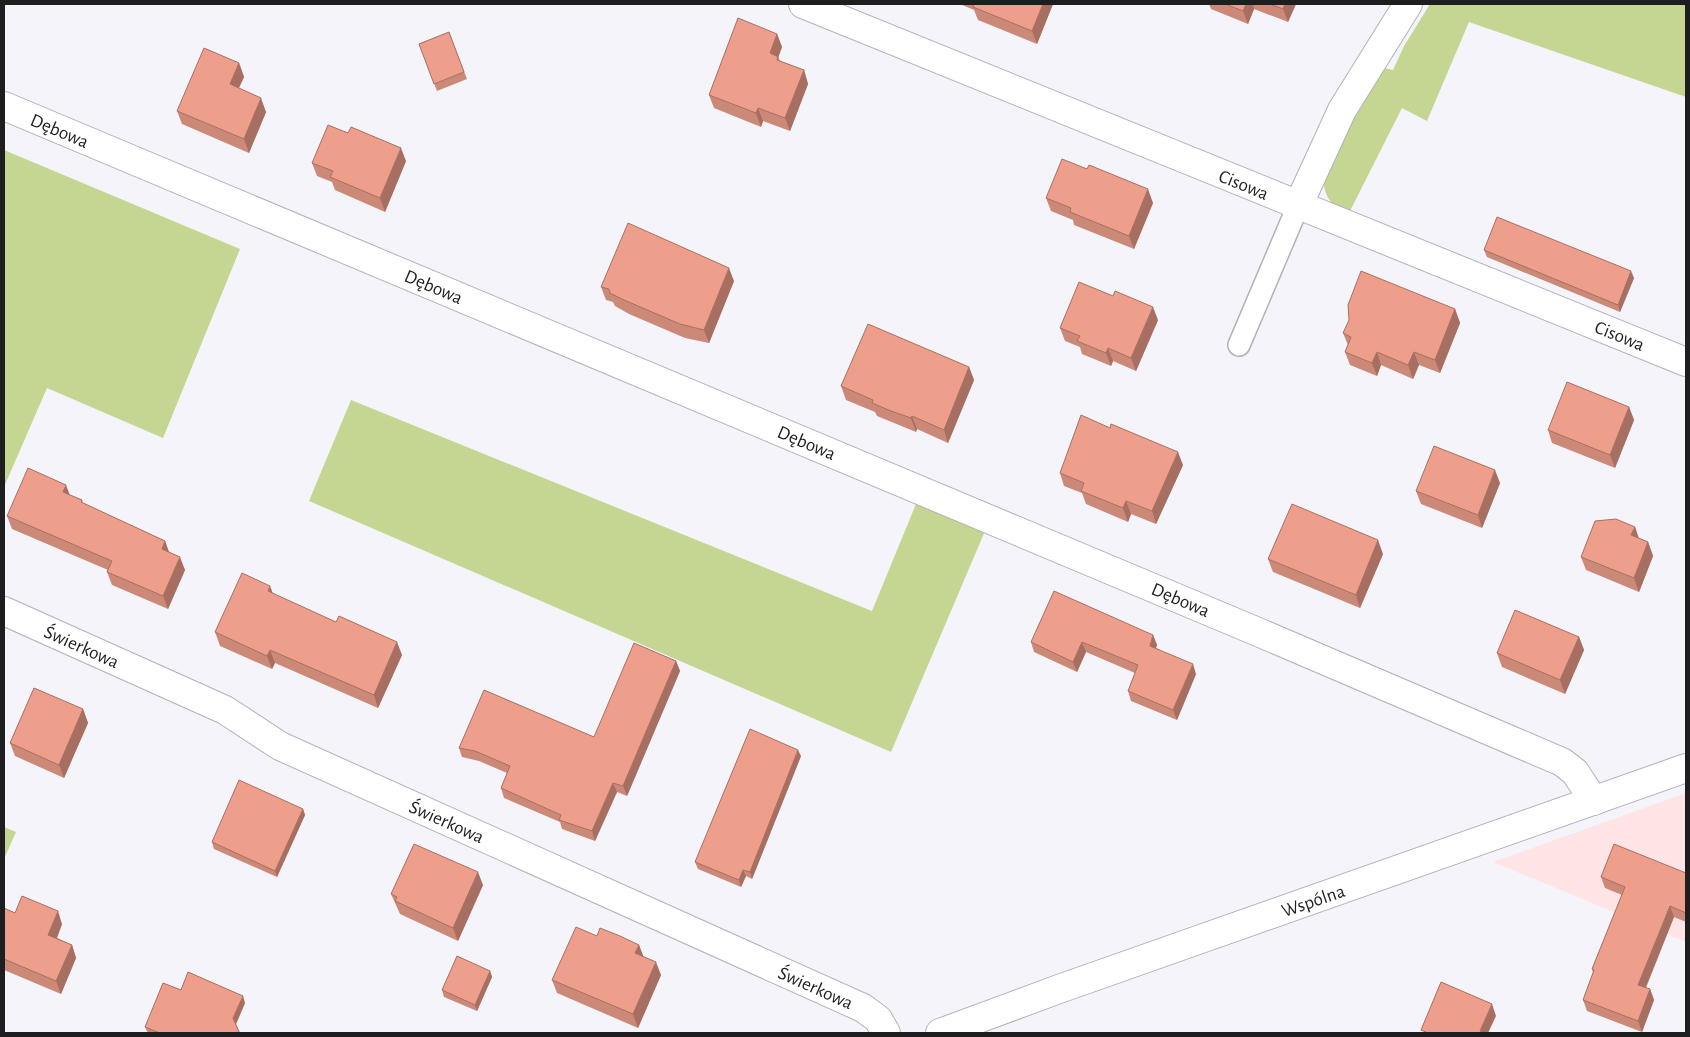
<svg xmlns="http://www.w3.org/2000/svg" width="1690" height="1037" viewBox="0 0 1690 1037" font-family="'Alegreya Sans',sans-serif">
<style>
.industrial{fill:#ffe4e5}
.green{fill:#c4d691}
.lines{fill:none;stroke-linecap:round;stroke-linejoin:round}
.service-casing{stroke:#b3b2b8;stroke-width:24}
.minor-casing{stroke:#b3b2b8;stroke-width:30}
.service{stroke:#fff;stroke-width:21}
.minor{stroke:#fff;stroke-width:28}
.wall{fill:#cd8978}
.shaded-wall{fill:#a76f61}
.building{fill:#ee9f8b;stroke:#a76f61}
.labels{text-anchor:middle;stroke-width:4;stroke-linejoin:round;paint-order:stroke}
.street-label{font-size:19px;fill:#1e1e20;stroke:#fff}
</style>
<rect width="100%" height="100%" fill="#f5f4fb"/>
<!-- industrial -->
<path class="industrial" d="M1686,793V942L1493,862Z"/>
<!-- green -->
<g class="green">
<path d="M1430,4H1686V97L1469,22L1427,121L1402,108L1347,217C1329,203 1322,194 1323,169L1379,67L1393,70L1404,46Z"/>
<path d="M4,150L240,249L163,438L47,388L4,487Z"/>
<path d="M351,400L872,611L916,504L985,531L891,752L309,501Z"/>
<path d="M4,827L16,832L4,859Z"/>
</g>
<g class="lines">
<defs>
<path id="service" d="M1239,345L1298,206"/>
<g id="minor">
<path d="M803,4L1686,362"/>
<path d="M4,106L1258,632L1562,762L1575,772L1594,801"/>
<path d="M1298,206L1342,110L1408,4"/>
<path d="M4,611L225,710L280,746L863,1008L878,1019L886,1033"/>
<path d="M940,1033L1059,989L1686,768"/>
</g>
</defs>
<!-- service casing -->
<use href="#service" class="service-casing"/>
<!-- minor casing -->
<use href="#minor" class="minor-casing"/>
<!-- service -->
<use href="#service" class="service"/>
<!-- minor -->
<use href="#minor" class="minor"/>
</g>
<!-- wall -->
<g class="wall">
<path d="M960,4H1053L1037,44L978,20L974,10Z"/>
<path d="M1209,4H1296L1288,22L1254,9L1248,24L1211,9Z"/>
<path d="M449,32L467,79L437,91L419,44Z"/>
<path d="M777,34L782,47L778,56L780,61L804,70L808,84L790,131L763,121L761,127L714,108L709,95Z"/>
<path d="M239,63L244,77L239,88L266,112L249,153L182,124L177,111Z"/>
<path d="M406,161L385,212L335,190L332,182L317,176L312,163Z"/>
<path d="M1087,169L1153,203L1134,249L1074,225L1073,220L1051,211L1046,198Z"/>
<path d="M1484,250L1634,278L1620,312L1487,257Z"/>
<path d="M734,281L709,343L685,338L629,314L615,306L613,302L606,300L601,287Z"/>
<path d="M1455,309L1460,323L1440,373L1419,365L1413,379L1381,365L1377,376L1350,365L1345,352L1348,345L1343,333Z"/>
<path d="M1158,320L1136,371L1113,361L1111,366L1082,354L1080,347L1065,341L1060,328Z"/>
<path d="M969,367L974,380L948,443L917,429L916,432L877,416L875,412L846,400L841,386Z"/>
<path d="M1629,407L1634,420L1615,468L1552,443L1548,430Z"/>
<path d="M1183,465L1156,524L1131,514L1128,522L1086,504L1082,493L1064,486L1060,473Z"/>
<path d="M1500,483L1482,528L1421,504L1416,491Z"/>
<path d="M69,495L82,500L83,503L165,541L169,552L185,570L168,609L112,585L107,572L108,570L12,529L7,516Z"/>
<path d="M1635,527L1639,538L1648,542L1653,556L1639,592L1586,570L1581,557Z"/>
<path d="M1383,554L1360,608L1273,572L1268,559Z"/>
<path d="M273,594L402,655L378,708L275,663L272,669L220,646L215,632Z"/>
<path d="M1153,635L1157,645L1156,648L1196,674L1177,720L1131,701L1128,691L1135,673L1086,652L1077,672L1034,652L1031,642Z"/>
<path d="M1579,637L1584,650L1565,694L1502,667L1497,653Z"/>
<path d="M676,661L680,671L627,796L617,792L595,841L562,829L560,822L504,798L501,788L507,773L479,761L462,757L459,748L594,737Z"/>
<path d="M83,709L88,723L64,778L15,756L10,743Z"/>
<path d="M801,756L752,879L746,876L741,887L698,869L695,862Z"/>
<path d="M303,809L305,815L277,877L214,849L212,842Z"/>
<path d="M1686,873V922L1674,917L1646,988L1650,989L1654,1000L1642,1032L1587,1011L1583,1000L1593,973L1592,969L1622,895L1605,888L1601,877Z"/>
<path d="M483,885L458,941L400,914L391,894Z"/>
<path d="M4,908L15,913L62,924L57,938L72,945L76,958L61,994L4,970Z"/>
<path d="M597,936L639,945L643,956L661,975L638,1028L557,993L552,980Z"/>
<path d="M490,971L492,977L477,1011L444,997L442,990Z"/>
<path d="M181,990L245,1003L236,1024L240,1033H148L145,1027Z"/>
</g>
<!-- shaded-wall -->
<g class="shaded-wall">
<path d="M1043,4H1053L1037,44L1032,31Z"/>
<path d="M1246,4H1253L1254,9L1248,24L1243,11Z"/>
<path d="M1285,4H1296L1288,22L1283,9Z"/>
<path d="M777,34L782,47L775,67L770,53Z"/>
<path d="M239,63L244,77L234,98L230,84Z"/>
<path d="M804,70L808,84L790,131L785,118Z"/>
<path d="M261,98L266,112L249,153L244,139Z"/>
<path d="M758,108L763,121L761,127L756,113Z"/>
<path d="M401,148L406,161L385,212L380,198Z"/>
<path d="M1148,189L1153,203L1134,249L1129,236Z"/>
<path d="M729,268L734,281L709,343L704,330Z"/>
<path d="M1631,271L1634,278L1620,312L1618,305Z"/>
<path d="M1153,307L1158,320L1136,371L1131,358Z"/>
<path d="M1455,309L1460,323L1440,373L1435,360Z"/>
<path d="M1108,348L1113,361L1111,366L1106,353Z"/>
<path d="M1377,352L1381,365L1377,376L1372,363Z"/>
<path d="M1414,352L1419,365L1413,379L1408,365Z"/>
<path d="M969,367L974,380L948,443L944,430Z"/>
<path d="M1629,407L1634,420L1615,468L1610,455Z"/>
<path d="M912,416L917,429L916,432L911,418Z"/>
<path d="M1178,452L1183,465L1156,524L1152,511Z"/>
<path d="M1495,470L1500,483L1482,528L1478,515Z"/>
<path d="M66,485L71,498L63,492Z"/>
<path d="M1126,501L1131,514L1128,522L1123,508Z"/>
<path d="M1635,527L1639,540L1631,535Z"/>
<path d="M1378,540L1383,554L1360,608L1356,595Z"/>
<path d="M165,541L170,555L162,549Z"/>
<path d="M1648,542L1653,556L1639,592L1634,578Z"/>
<path d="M180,557L185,570L168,609L163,596Z"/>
<path d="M270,586L275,599L268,591Z"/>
<path d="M1153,635L1157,645L1153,656L1150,646Z"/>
<path d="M1579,637L1584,650L1565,694L1560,680Z"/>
<path d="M397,642L402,655L378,708L374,695Z"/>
<path d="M1082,642L1086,652L1077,672L1073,662Z"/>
<path d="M270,650L275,663L272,669L267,656Z"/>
<path d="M676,661L680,671L627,796L623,786Z"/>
<path d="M1193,664L1196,674L1177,720L1173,710Z"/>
<path d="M83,709L88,723L64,778L59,765Z"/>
<path d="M798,750L801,756L752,879L750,872Z"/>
<path d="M613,783L617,792L595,841L592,831Z"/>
<path d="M303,809L305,815L277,877L275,871Z"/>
<path d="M743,870L746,876L741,887L739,880Z"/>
<path d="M478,872L483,885L458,941L453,928Z"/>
<path d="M1670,906L1674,917L1642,996L1638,985Z"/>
<path d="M58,911L62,924L53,948L48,935Z"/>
<path d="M72,945L76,958L61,994L56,981Z"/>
<path d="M639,945L644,958L635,953Z"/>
<path d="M656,962L661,975L638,1028L633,1014Z"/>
<path d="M490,971L492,977L477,1011L475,1005Z"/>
<path d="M1650,989L1654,1000L1642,1032L1638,1021Z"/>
<path d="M243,996L245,1003L236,1024L233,1018Z"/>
<path d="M1492,1004L1496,1016L1488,1033H1481L1480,1031Z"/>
</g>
<!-- building -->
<g class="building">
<path d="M974,4H1043L1032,31L973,7Z"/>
<path d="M1225,4H1246L1243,11Z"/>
<path d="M1270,4H1285L1283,9Z"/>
<path d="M738,18L777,34L770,53L778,57L777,60L804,70L785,118L758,108L756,113L709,95Z"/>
<path d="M449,32L464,72L434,84L419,44Z"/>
<path d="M204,48L239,63L230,84L261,98L244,139L177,111Z"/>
<path d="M328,125L348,133L351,127L401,148L380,198L330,177L333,171L312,163Z"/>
<path d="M1062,159L1087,169L1089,165L1148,189L1129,236L1070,212L1071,208L1046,198Z"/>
<path d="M1497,217L1631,271L1618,305L1484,250Z"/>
<path d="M628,223L729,268L704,330L680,324L624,300L610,293L609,289L601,287Z"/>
<path d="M1361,271L1455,309L1435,360L1414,352L1408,365L1377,352L1372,363L1345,352L1351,337L1343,333L1349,320L1348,305Z"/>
<path d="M1079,282L1113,296L1115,291L1153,307L1131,358L1108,348L1106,353L1077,341L1080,336L1060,328Z"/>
<path d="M868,324L969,367L944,430L912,416L911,418L891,411L872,403L873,400L841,386Z"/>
<path d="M1567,382L1629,407L1610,455L1548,430Z"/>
<path d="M1081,415L1110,428L1111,424L1178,452L1152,511L1126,501L1123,508L1081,491L1084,483L1060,473Z"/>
<path d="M1434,446L1495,470L1478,515L1416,491Z"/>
<path d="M28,468L66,485L63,492L82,500L81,502L165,541L162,549L180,557L163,596L107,572L112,561L7,516Z"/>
<path d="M1292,504L1378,540L1356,595L1268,559Z"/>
<path d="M1616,519L1635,527L1631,535L1648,542L1634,578L1581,557L1595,521Z"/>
<path d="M242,573L270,586L268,591L336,622L339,616L397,642L374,695L270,650L267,656L215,632Z"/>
<path d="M1054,591L1153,635L1150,646L1193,664L1173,710L1128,691L1138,665L1082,642L1073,662L1031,642Z"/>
<path d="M1515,610L1579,637L1560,680L1497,653Z"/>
<path d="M634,643L676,661L623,786L613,783L592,831L559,820L561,815L501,788L510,766L475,751L459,748L484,690L594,737Z"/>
<path d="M34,688L83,709L59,765L10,743Z"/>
<path d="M750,729L798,750L750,872L743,870L739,880L695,862Z"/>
<path d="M239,780L303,809L275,871L212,842Z"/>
<path d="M414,844L478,872L453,928L395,901L397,897L391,894Z"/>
<path d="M1614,844L1686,873V913L1670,906L1638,985L1650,989L1638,1021L1583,1000L1594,970L1592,969L1625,887L1601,877Z"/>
<path d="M22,896L58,911L48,935L72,945L56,981L4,959V908L15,913Z"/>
<path d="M576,927L597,936L600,928L620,936L639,945L635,953L656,962L633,1014L552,980Z"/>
<path d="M457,956L490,971L475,1005L442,990Z"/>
<path d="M188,972L243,996L233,1018L239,1032L236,1033H160L145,1027L163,983L181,990Z"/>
<path d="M1441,982L1492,1004L1480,1031L1485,1033H1428L1421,1030Z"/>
</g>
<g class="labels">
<!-- street labels -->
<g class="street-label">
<text transform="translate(60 130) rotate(23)" y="7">Dębowa</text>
<text transform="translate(1244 184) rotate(22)" y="7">Cisowa</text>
<text transform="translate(434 286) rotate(23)" y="7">Dębowa</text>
<text transform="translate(1620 335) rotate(22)" y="7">Cisowa</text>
<text transform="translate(807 442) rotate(23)" y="7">Dębowa</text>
<text transform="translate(1181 599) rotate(23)" y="7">Dębowa</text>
<text transform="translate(82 646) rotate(24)" y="7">Świerkowa</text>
<text transform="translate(447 821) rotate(24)" y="7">Świerkowa</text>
<text transform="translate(1313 900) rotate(-19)" y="7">Wspólna</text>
<text transform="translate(816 987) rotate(24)" y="7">Świerkowa</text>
</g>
</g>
<!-- border -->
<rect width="1690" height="1037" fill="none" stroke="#1e1e20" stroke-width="10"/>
</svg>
